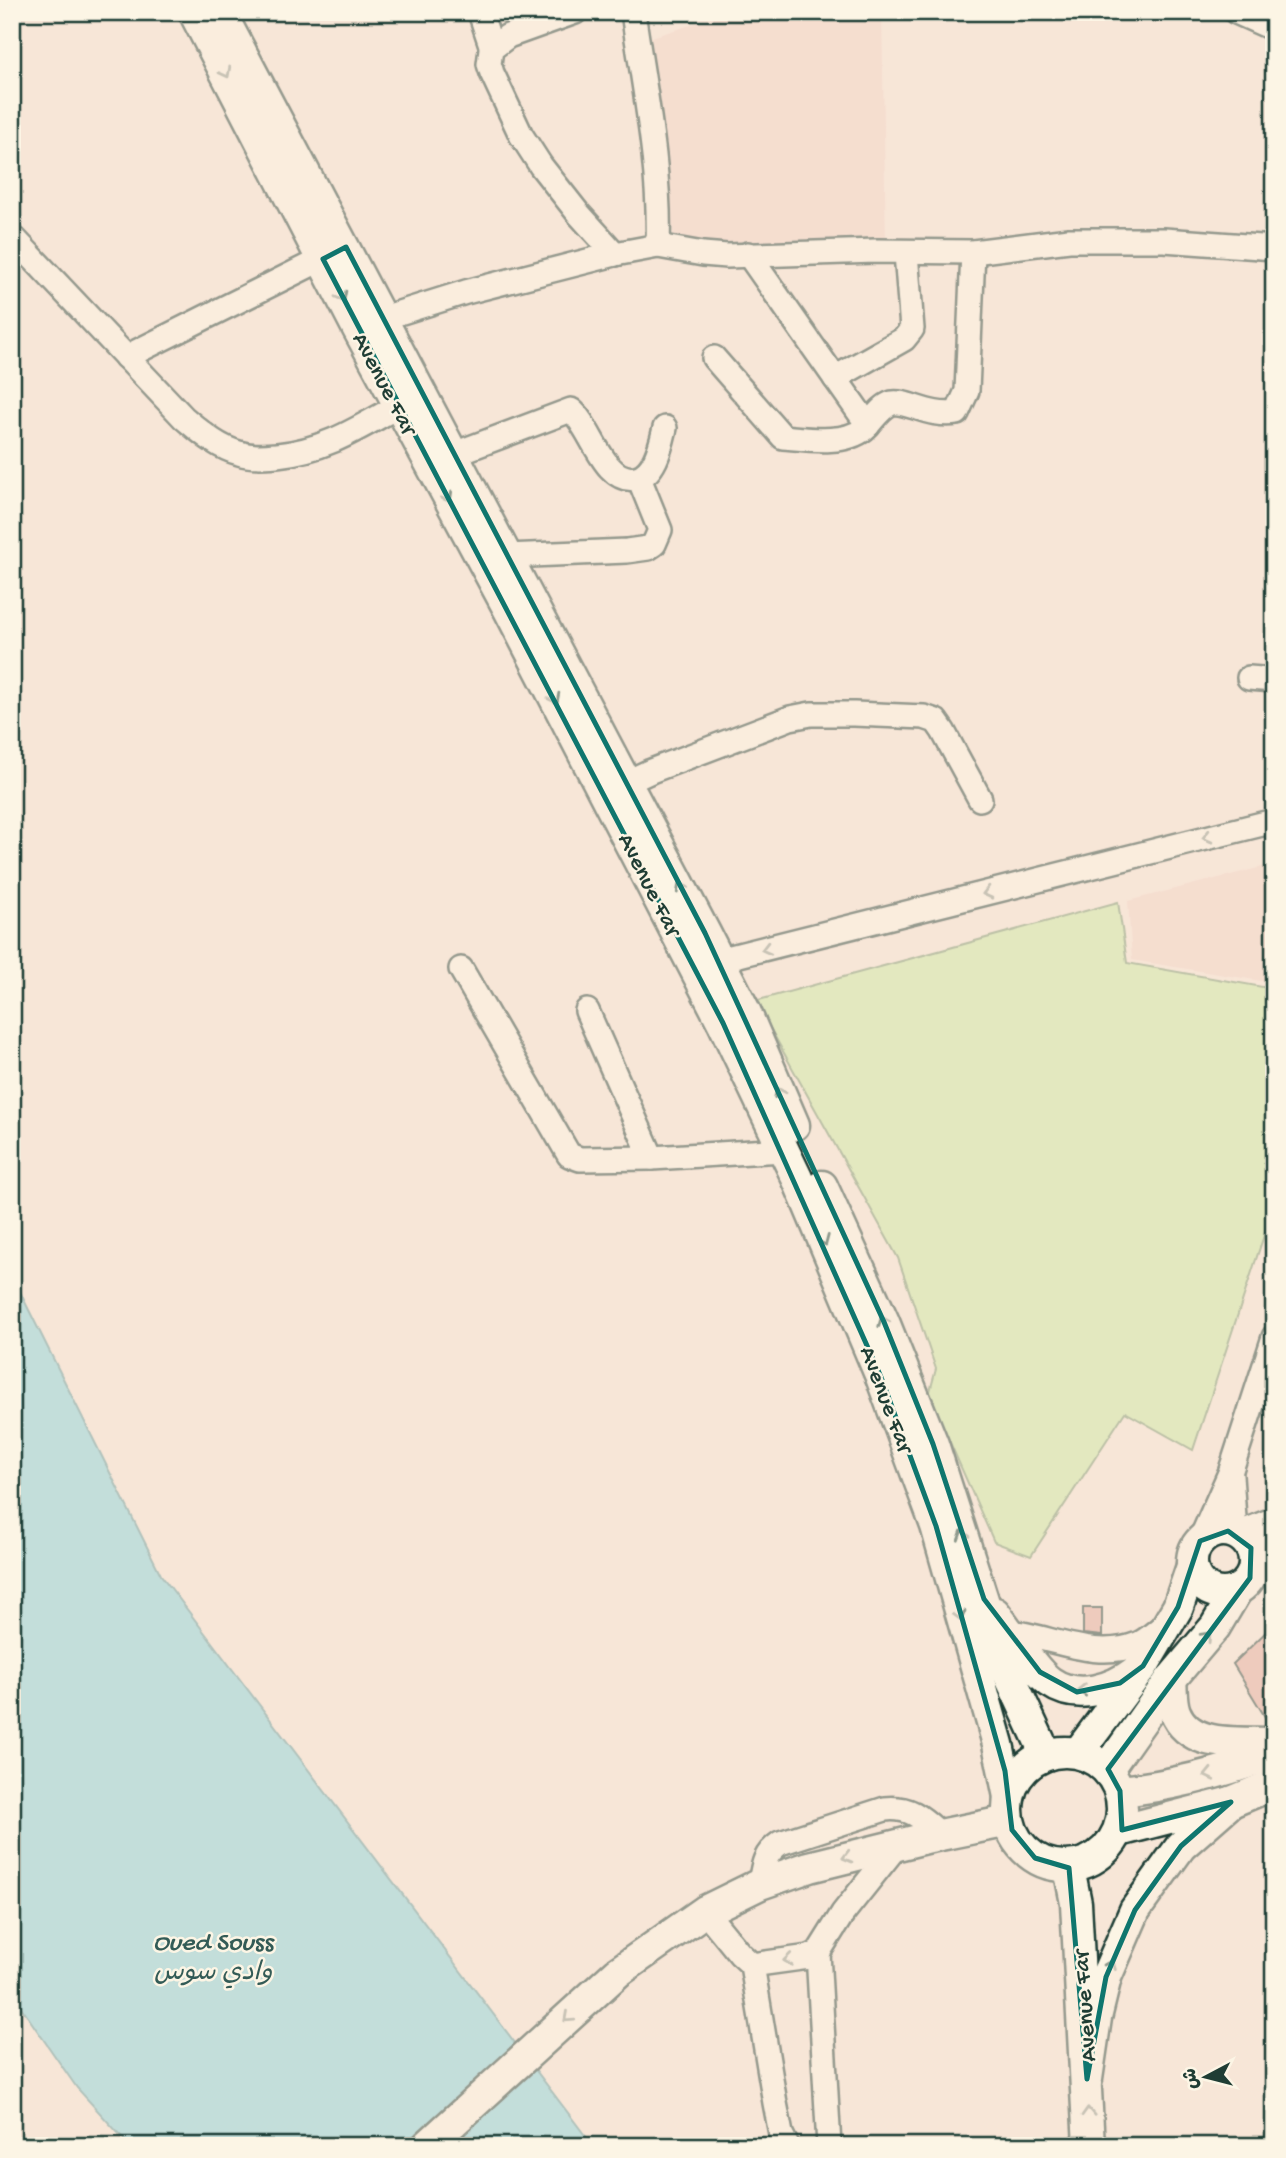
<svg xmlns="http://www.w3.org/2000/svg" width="1286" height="2158" viewBox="0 0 1286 2158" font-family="'Gochi Hand','Playpen Sans Arabic',sans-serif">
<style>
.built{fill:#f1d4c6}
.green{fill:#caeba3;stroke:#74946c;stroke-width:2}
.water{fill:#84d4de;stroke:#5c989a;stroke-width:2}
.building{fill:#e3aa9d;stroke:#1f3d34;stroke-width:2}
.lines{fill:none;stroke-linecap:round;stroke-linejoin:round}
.minor-casing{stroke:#1f3d34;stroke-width:28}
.major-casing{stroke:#1f3d34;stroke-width:35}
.minor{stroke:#fcf5e5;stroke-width:23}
.major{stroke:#fcf5e5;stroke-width:30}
.oneway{stroke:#8e998c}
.marked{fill:none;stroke:#0f766e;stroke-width:5;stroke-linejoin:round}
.labels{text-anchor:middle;stroke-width:5;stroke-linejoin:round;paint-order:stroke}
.street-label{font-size:24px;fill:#1f3d34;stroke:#fcf5e5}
.water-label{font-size:26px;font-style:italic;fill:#335b56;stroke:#fcf5e5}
</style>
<rect width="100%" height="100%" fill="#f7e6d7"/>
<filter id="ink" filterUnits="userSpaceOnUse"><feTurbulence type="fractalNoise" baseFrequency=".0143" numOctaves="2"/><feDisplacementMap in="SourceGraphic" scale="14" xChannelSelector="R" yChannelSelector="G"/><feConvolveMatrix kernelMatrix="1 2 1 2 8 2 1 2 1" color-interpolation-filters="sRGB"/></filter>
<g filter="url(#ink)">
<!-- built -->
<g class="built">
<path d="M733,12H882L886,248H676L639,41Z"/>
<path d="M1274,864V983L1132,960L1128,901Z"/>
</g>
<!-- green -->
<path class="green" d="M1118,902L1127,963L1274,989V1205L1193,1450L1125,1412L1031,1556L994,1542L929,1395L936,1369L898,1258L755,1001Z"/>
<!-- water -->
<path class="water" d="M12,1276L161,1575L593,2146H130L77,2088L12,1994Z"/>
<!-- building -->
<g class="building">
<path d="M1083,1608H1102V1636L1083,1634Z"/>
<path d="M1274,1624V1725H1270L1233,1664Z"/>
</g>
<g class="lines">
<defs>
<g id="minor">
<path d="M480,12L492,48"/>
<path d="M575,12L508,36L491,49L489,64L492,73L521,135L541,166L578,213L615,254"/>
<path d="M1236,12L1274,29"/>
<path d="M12,236L184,418C201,432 217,447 239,453C251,457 264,456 277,455C330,450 366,423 411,399"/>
<path d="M658,246L703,254L727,256L876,251L973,252L1069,240H1164L1274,248"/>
<path d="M748,254L868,425"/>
<path d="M383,318L466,292L615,254L658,246C661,168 644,89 633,12"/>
<path d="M126,357L336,252"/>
<path d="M714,358L783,437C807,439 844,445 864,429C873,421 880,407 892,403C906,400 931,418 957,413L967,391L973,252"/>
<path d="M835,378L904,339L912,329L906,253"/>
<path d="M454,454L571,410C591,426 604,484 635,478C655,475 661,445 665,428"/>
<path d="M506,556L627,551L648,548L654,544L660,530L639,478"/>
<path d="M1249,678L1274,680"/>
<path d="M625,783L651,771L790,718L811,714H854L924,717L936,721L943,731L980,799"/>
<path d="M703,964L1274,821"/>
<path d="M461,969L569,1155L580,1159L652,1158L784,1150"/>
<path d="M587,1011L652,1158"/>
<path d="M1231,1476L1235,1532"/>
<path d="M1200,1541L1230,1473L1274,1337"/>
<path d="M1010,1632C1052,1637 1095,1661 1138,1644C1148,1640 1156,1631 1165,1625"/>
<path d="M760,1884C763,1865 764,1854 780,1843L885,1809C911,1806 923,1819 941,1835"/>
<path d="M705,1911L740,1954L752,1965L775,2103L781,2134L787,2146"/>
<path d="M818,1953L829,2146"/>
<path d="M752,1965L809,1957L818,1953L843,1913L898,1844"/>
</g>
<g id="major">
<path d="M194,12L358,329L507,606L723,1023L797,1178L881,1377L936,1526L998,1744L1009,1797"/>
<path d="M220,12L705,933L745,1011L794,1125"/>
<path d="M822,1186L884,1322L933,1444L1003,1662L1046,1755"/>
<circle cx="1223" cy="1562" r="31"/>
<path d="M1242,1536L1274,1523"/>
<path d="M995,1613C1010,1632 1032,1669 1050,1682C1077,1701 1113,1689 1136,1671"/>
<path d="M1171,1679C1172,1689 1171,1702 1175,1712C1190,1750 1240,1741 1274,1743"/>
<circle cx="1065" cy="1809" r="57"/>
<path d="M1078,1753L1143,1666L1178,1607L1192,1566"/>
<path d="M1107,1770L1171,1679L1215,1627L1237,1590"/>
<path d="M1120,1791C1172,1786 1224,1772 1274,1754"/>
<path d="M1119,1831L1231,1802L1274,1784"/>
<path d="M1069,1868L1076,1903L1089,2146"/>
<path d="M1087,2079L1096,2018L1106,1977L1135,1910L1181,1846L1231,1802"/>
<path d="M427,2146L618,1972L705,1911L760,1884L809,1867L930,1837L1009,1821"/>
</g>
</defs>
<!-- minor casing -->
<use href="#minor" class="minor-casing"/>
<!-- major casing -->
<use href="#major" class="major-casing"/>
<!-- minor -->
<use href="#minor" class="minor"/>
<!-- major -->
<use href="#major" class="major"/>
</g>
<!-- one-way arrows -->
<defs><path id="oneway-chevron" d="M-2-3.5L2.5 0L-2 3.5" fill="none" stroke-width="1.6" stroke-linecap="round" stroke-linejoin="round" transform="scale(1.75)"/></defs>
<g class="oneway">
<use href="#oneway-chevron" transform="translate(226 73) rotate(62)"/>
<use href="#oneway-chevron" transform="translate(342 297) rotate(63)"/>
<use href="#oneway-chevron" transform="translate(448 498) rotate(61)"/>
<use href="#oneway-chevron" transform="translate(555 699) rotate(63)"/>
<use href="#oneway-chevron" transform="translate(1207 837) rotate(166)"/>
<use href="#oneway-chevron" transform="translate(681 887) rotate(-118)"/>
<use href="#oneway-chevron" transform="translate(987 893) rotate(166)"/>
<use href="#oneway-chevron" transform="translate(766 949) rotate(166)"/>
<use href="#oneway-chevron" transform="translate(779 1092) rotate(-113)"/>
<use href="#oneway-chevron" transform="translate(824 1241) rotate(67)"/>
<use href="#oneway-chevron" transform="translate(883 1321) rotate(-113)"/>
<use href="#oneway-chevron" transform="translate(963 1535) rotate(-108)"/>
<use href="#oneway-chevron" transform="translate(960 1616) rotate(75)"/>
<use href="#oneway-chevron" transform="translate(1207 1636) rotate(-47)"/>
<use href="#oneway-chevron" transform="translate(1082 1690) rotate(179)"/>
<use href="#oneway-chevron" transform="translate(1209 1775) rotate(167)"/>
<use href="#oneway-chevron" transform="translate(847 1857) rotate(165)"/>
<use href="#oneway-chevron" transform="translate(788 1960) rotate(173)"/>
<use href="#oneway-chevron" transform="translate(1111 1964) rotate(-68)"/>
<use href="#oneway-chevron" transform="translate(568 2018) rotate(138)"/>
<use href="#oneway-chevron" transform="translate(1088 2112) rotate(-92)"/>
</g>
</g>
<!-- marked area -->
<path d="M0 0H1286V2158H0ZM346,247L705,933L884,1322L933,1444L984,1599L1040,1672L1077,1692L1120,1683L1143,1666L1178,1607L1200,1541L1228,1531L1251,1548L1250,1578L1108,1769L1120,1791L1122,1830L1231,1802L1181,1846L1135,1910L1106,1977L1087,2079L1069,1868L1035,1858L1012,1830L1005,1771L936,1526L881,1377L723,1023L323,259Z" fill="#f7e6d7" fill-opacity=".55" fill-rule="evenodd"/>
<path class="marked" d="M346,247L705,933L884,1322L933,1444L984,1599L1040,1672L1077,1692L1120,1683L1143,1666L1178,1607L1200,1541L1228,1531L1251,1548L1250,1578L1108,1769L1120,1791L1122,1830L1231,1802L1181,1846L1135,1910L1106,1977L1087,2079L1069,1868L1035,1858L1012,1830L1005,1771L936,1526L881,1377L723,1023L323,259Z"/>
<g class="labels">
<!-- street labels -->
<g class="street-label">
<text transform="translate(386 383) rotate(62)" y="8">Avenue Far</text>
<text transform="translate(651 884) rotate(63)" y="8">Avenue Far</text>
<text transform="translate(888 1399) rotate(69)" y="8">Avenue Far</text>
<text transform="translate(1083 2006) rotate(-94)" y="8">Avenue Far</text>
</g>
<!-- water labels -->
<g class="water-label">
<text x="213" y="1949">Oued Souss<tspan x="213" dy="30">وادي سوس</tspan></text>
</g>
</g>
<!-- margin -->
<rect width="1286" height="2158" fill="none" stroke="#fcf5e5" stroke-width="42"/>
<rect x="21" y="21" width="1244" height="2116" fill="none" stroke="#1f3d34" stroke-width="2.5" filter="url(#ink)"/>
<!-- north arrow -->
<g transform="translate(1206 2077) rotate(263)" stroke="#fcf5e5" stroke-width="5" paint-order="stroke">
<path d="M0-5L12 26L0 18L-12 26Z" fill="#1f3d34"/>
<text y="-10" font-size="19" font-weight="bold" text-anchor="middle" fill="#1f3d34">ش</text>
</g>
</svg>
